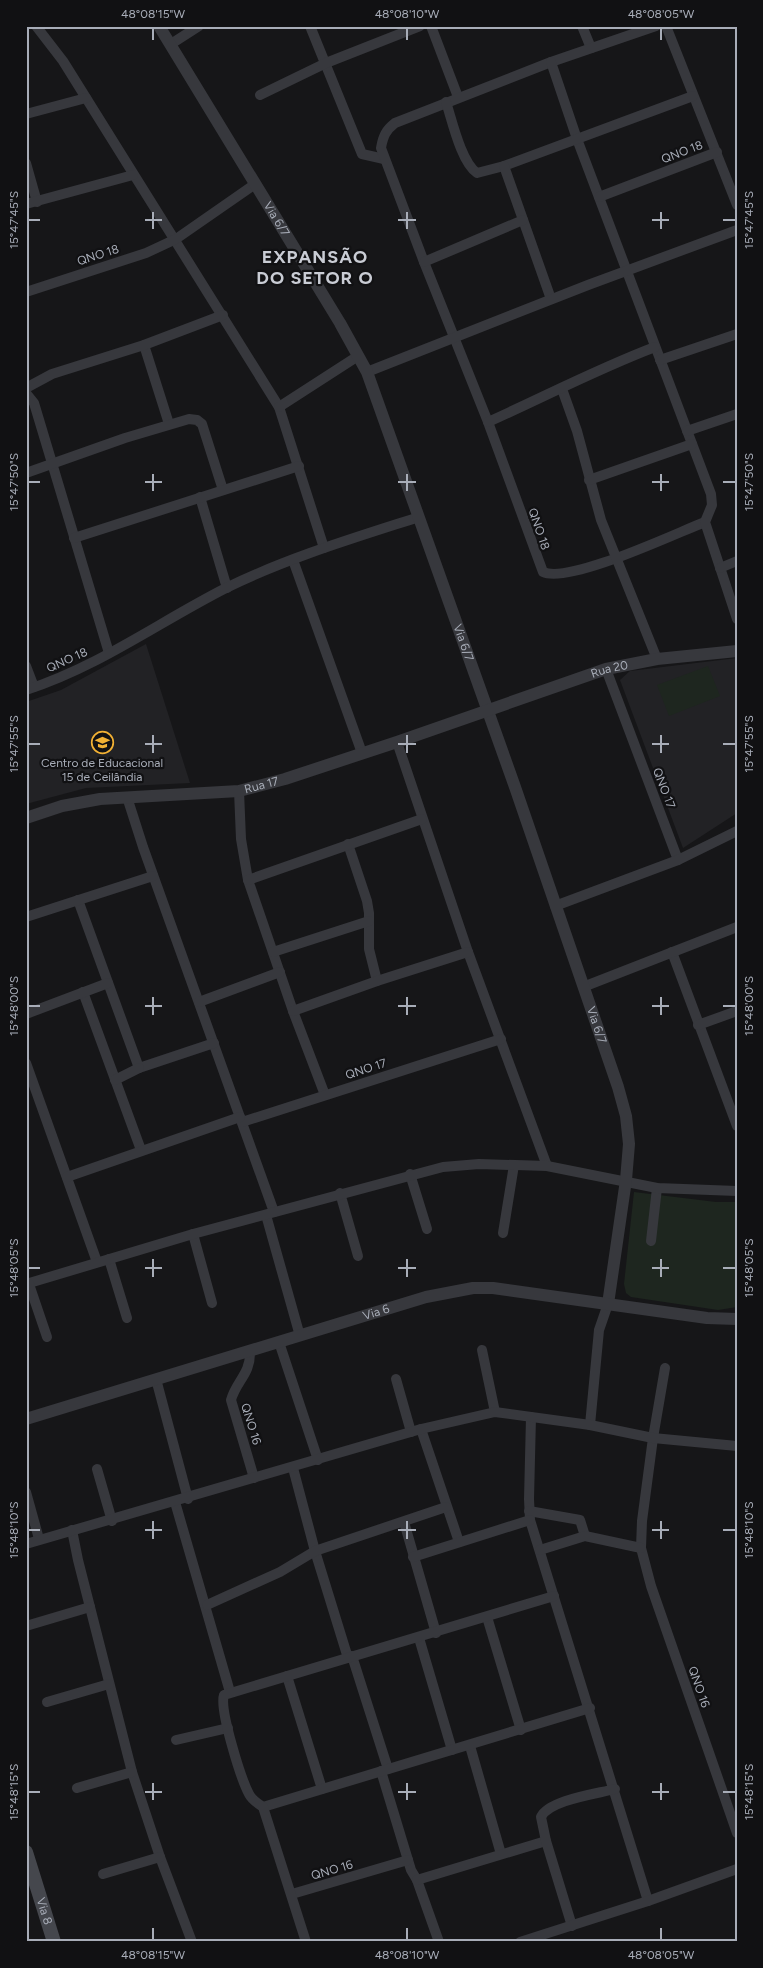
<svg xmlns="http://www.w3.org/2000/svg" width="763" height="1968" viewBox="0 0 763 1968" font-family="Figtree,sans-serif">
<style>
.built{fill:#222225}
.green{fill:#1e261f}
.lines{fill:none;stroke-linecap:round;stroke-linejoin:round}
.minor{stroke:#37383d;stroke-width:10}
.tertiary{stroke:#37383d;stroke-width:12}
.secondary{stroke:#45474d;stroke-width:14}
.ticks{fill:none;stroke:#a8adb8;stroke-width:2}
.labels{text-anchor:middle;stroke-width:4.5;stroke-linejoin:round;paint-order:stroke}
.street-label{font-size:12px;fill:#a8adb8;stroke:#111113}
.poi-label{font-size:12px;fill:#a8adb8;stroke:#111113}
.district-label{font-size:18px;font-weight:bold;letter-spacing:1px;fill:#c9ccd4;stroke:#111113}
.neatline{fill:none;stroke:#a8adb8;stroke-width:2}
.ticks-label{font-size:12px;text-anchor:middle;fill:#a8adb8}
</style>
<rect width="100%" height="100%" fill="#161618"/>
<!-- built -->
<g class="built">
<path d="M146,644L190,783L86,788L26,804V702L61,690Z"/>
<path d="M737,658V813L683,848L620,680L630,671Z"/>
</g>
<!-- green -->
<g class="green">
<path d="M708,666L720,696L669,716L657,685Z"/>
<path d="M634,1192L716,1202H737V1307L718,1310L631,1297L626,1293L624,1284Z"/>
</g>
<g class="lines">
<!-- minor -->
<g class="minor">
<path d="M36,26L63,61L279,407L324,548"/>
<path d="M310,26L362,154L384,159"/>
<path d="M431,26L458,97"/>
<path d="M582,26L591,48"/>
<path d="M656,26L551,62L395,123C386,130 383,136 381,148L424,262L488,422L543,572C569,584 674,534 705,522"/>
<path d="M666,26L737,205"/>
<path d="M171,44L199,26"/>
<path d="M551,62L577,139L711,494L712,505L705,522L737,619"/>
<path d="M260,95L326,63L420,26"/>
<path d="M446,102C452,120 461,162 477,173L504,166L693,96"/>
<path d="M26,114L86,98"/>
<path d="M26,163L37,202"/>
<path d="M504,166L551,299"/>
<path d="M599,197L717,152"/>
<path d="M26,204L133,175"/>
<path d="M424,262L523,220"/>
<path d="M26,292L146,253L176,239L255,184"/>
<path d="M144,345L169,424"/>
<path d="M660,360L737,334"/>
<path d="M367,372L588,285L737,230"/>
<path d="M26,388L52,374L144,345L223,315"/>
<path d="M562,389L577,431L601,520L657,659"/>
<path d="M26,393L34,403L109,653"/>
<path d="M279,407L358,356"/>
<path d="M488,422C544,397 597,369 655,347"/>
<path d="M687,431L737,414"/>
<path d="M26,473L125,438L189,419L197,420L202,424L223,490"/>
<path d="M589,480L692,444"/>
<path d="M200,497L227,588"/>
<path d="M74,538L299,466"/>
<path d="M293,560L362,753"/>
<path d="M720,568L737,561"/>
<path d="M26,666L34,687"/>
<path d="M606,669L678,860"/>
<path d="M26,690C98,667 159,622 226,588C287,558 354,538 419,517"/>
<path d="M397,742L468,952L547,1166"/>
<path d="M239,791L241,839L248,880L293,1011L325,1095"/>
<path d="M127,797L143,847L274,1212"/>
<path d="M348,844L367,901L369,913V949L377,981"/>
<path d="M248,880L422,819"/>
<path d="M78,900L139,1068L214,1043"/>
<path d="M555,906L678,860L737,831"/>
<path d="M26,917L153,876"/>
<path d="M273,952L369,921"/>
<path d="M672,952L737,1126"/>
<path d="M583,987L737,927"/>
<path d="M83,992L141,1150"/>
<path d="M199,1002L280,972"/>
<path d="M293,1011L377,981L468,952"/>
<path d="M26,1014L108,983"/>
<path d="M698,1025L737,1011"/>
<path d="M26,1063L97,1262"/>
<path d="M115,1080L139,1068"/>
<path d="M242,1122L501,1039"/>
<path d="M410,1174L427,1229"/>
<path d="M67,1177L240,1117"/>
<path d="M340,1193L358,1256"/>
<path d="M266,1215L300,1336"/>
<path d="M503,1233L514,1165"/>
<path d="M193,1234L212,1303"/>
<path d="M651,1241L657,1188"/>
<path d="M109,1259L127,1318"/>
<path d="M26,1284L193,1234L443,1167L479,1164L547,1166L657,1188L737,1191"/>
<path d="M29,1284L47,1337"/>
<path d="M279,1342L318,1460"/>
<path d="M482,1350L495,1412"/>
<path d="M250,1351C251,1374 236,1381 231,1400L254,1478"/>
<path d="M665,1368L653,1438L642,1521L641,1548L651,1586L737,1833"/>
<path d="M156,1379L188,1499"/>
<path d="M396,1379L411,1432"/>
<path d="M531,1417L529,1499L530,1520L648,1901"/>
<path d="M590,1425L599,1330L608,1304"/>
<path d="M421,1429L459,1542"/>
<path d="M293,1468L315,1551L348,1658"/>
<path d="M97,1469L112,1521"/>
<path d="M26,1492L39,1539"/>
<path d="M175,1502L230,1692"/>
<path d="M529,1511L580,1520L585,1536"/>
<path d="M404,1522L436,1633"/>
<path d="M72,1530L78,1560L132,1772L160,1857L192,1942"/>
<path d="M26,1544L421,1429L495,1412L590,1425L653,1438L737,1446"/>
<path d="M540,1550L585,1536L641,1548"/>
<path d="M413,1557L530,1520"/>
<path d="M207,1605L280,1572L315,1551L446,1507"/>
<path d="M487,1617L521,1730"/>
<path d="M26,1626L90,1607"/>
<path d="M419,1638L452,1750"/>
<path d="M352,1656L388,1769"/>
<path d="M287,1676L322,1789"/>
<path d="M47,1702L109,1684"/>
<path d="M176,1740L228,1728"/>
<path d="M470,1746L501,1854"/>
<path d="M381,1771L411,1870L417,1880L439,1942"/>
<path d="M77,1788L132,1772"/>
<path d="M263,1807L590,1708"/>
<path d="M103,1874L160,1857"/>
<path d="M417,1880L546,1841"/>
<path d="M292,1894L408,1860"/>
<path d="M572,1926L546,1841L541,1817C549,1800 596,1794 615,1789"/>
<path d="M306,1942L263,1807C257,1803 252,1800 249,1794C241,1779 219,1709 224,1695L554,1596"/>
<path d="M520,1942L648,1901L737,1869"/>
</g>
<!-- tertiary -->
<g class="tertiary">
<path id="s1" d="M159,26L340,323L367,372L515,787L618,1087L626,1116L629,1144L626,1180L608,1304"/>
<path id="s2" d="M26,818L62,806L100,799L239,791L285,779L397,742L606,669L657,659L737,651"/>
<path id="s3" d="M26,1419L426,1297L473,1288H493L707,1318L737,1319"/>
</g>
<!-- secondary -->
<path class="secondary" id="s4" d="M26,1852L54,1942"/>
</g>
<!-- ticks -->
<path class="ticks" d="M153,28V40M407,28V40M661,28V40M153,212V229M407,212V229M661,212V229M28,220H40M145,220H162M398,220H416M652,220H669M723,220H736M153,474V491M407,474V491M661,474V491M28,482H40M145,482H162M398,482H416M652,482H669M723,482H736M153,735V753M407,735V753M661,735V753M28,744H40M145,744H162M398,744H416M652,744H669M723,744H736M153,997V1015M407,997V1015M661,997V1015M28,1006H40M145,1006H162M398,1006H416M652,1006H669M723,1006H736M153,1259V1277M407,1259V1277M661,1259V1277M28,1268H40M145,1268H162M398,1268H416M652,1268H669M723,1268H736M153,1521V1539M407,1521V1539M661,1521V1539M28,1530H40M145,1530H162M398,1530H416M652,1530H669M723,1530H736M153,1783V1800M407,1783V1800M661,1783V1800M28,1792H40M145,1792H162M398,1792H416M652,1792H669M723,1792H736M153,1928V1940M407,1928V1940M661,1928V1940"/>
<!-- icons -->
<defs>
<symbol id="school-ring" viewBox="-11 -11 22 22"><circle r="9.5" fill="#111113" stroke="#f2b134" stroke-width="1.5"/><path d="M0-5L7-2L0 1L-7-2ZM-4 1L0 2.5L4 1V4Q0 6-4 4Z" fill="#f2b134"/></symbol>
</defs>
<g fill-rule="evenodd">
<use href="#school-ring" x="90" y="730" width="25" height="25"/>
</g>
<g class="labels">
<!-- street labels -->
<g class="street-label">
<text transform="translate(682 152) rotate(-21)" y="4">QNO 18</text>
<text dy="4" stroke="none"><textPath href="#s1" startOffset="226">Via 6/7</textPath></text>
<text transform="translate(98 255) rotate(-18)" y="4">QNO 18</text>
<text transform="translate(539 529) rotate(71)" y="4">QNO 18</text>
<text dy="4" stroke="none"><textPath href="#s1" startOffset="691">Via 6/7</textPath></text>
<text transform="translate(67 660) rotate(-24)" y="4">QNO 18</text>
<text dy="4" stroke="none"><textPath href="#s2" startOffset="606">Rua 20</textPath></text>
<text dy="4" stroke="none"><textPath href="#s2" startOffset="239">Rua 17</textPath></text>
<text transform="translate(664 788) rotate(69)" y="4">QNO 17</text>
<text dy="4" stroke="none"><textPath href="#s1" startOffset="1096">Via 6/7</textPath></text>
<text transform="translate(366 1069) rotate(-18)" y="4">QNO 17</text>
<text dy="4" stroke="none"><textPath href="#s3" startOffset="366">Via 6</textPath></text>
<text transform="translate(251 1424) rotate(73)" y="4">QNO 16</text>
<text transform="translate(699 1687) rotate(71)" y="4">QNO 16</text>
<text transform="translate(332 1870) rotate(-16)" y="4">QNO 16</text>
<text dy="4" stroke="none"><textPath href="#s4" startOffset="62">Via 8</textPath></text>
</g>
<!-- poi labels -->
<g class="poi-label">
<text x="102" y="767">Centro de Educacional<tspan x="102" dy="14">15 de Ceilândia</tspan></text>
</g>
<!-- district labels -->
<g class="district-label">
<text x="315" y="263">EXPANSÃO<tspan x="315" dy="21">DO SETOR O</tspan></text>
</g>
</g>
<!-- border -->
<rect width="763" height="1968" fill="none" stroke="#111113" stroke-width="55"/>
<rect x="28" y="28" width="708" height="1912" class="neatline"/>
<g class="ticks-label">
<text x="153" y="18">48°08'15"W</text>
<text x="407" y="18">48°08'10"W</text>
<text x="661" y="18">48°08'05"W</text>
<text transform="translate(14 220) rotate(-90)" y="4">15°47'45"S</text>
<text transform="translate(749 220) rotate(-90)" y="4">15°47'45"S</text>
<text transform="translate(14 482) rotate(-90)" y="4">15°47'50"S</text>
<text transform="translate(749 482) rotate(-90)" y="4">15°47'50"S</text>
<text transform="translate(14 744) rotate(-90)" y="4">15°47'55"S</text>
<text transform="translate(749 744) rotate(-90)" y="4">15°47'55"S</text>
<text transform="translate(14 1006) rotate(-90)" y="4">15°48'00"S</text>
<text transform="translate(749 1006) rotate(-90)" y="4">15°48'00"S</text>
<text transform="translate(14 1268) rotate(-90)" y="4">15°48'05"S</text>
<text transform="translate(749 1268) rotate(-90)" y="4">15°48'05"S</text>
<text transform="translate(14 1530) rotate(-90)" y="4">15°48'10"S</text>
<text transform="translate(749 1530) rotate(-90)" y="4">15°48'10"S</text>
<text transform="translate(14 1792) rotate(-90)" y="4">15°48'15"S</text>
<text transform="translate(749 1792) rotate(-90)" y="4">15°48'15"S</text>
<text x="153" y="1959">48°08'15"W</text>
<text x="407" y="1959">48°08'10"W</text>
<text x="661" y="1959">48°08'05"W</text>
</g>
</svg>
